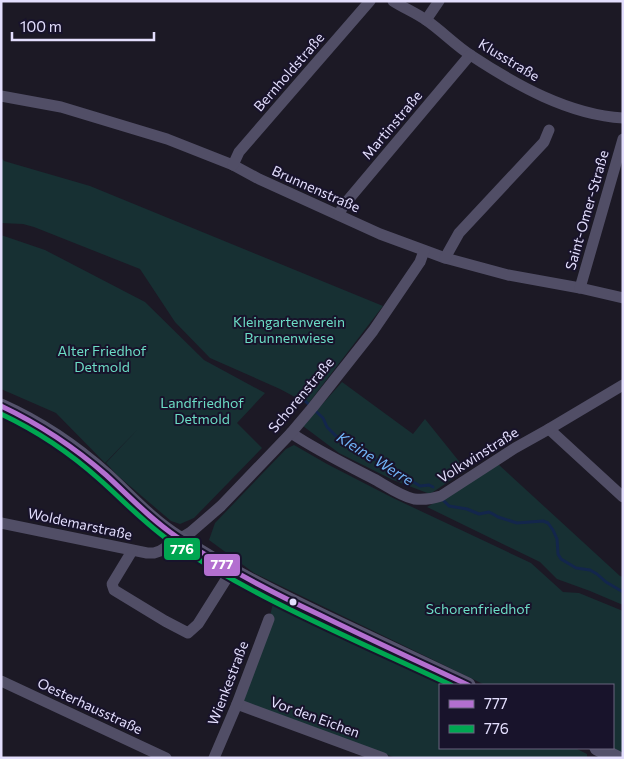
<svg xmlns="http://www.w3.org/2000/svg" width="624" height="759" viewBox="0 0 624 759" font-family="Commissioner,sans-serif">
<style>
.green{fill:#173033}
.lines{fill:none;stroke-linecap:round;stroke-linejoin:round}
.stream{stroke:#13264c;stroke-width:3}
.street{stroke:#514e66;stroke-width:11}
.secondary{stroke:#54526b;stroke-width:15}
.bus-1-casing{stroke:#18132b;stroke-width:9}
.bus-2-casing{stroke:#18132b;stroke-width:9}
.bus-1{stroke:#b36fd0;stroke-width:5}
.bus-2{stroke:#00a651;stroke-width:5}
.bus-dot{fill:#e3defd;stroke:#18132b;stroke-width:2}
.labels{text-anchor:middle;stroke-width:4;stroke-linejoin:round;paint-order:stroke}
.street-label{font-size:14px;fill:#e3defd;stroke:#18132b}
.park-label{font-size:14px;fill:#6cdcc5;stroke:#18132b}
.water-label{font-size:15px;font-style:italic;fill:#71b4f8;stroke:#18132b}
.line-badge{stroke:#18132b;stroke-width:2}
.badge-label{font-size:14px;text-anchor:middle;font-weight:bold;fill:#fff}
</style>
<rect width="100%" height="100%" fill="#1c1925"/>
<!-- green -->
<g class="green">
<path d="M1,157L4,161L90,186L383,306L308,404L280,389L210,358L175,322L140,269L34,227L23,224L1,223Z"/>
<path d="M1,235L45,250L145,302L204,360L265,393L237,423L262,448L194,518L180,524L171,521L117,475L106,463L138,429L105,463L56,413L1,389Z"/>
<path d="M342,382L413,434L425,419L466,470L430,494L393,480L339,453L303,426Z"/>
<path d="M294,445L327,464L393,498L531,563L563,592L579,593L623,611V758L613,748V685H485L254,573L209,540L215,523L286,449Z"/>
<path d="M498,464L620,576L623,577V605L590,591L557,579L540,562L427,507Z"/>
<path d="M274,599L449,685H440V748H575L587,754V758H396L242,702L269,620Z"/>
</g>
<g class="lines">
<!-- stream -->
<g class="stream">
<path d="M303,399L323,418L327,427L336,436L420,486L429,485L433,487"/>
<path d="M443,500L449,506L467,509L479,514L489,512L493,514L498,517L517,523L543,521L548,523L553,530L557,539L558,554L561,559L576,568L590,570L597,574L606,582L623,592"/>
</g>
<!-- street -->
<g class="street">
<path d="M393,1C404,8 416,13 426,20C442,31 456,46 472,56C516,85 569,115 623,118"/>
<path d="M426,20L439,1"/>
<path d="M1,96L61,107L167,139L233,165L259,179L380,234L445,258L508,275L580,288L623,298"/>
<path d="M233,165L239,152L370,1"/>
<path d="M339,215L343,206L470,55"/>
<path d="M445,258L459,233L544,142L549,130"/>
<path d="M580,288L623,139"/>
<path d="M549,429L623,497"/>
<path d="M291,433C318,451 347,465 376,480C388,487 401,496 414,499C424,500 432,499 441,496L515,448L549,429L623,385"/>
<path d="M1,523L147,553H154L160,551L191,532L221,506L291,433L313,407L373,331L420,262L424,251"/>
<path d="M132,551L112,584L114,590L165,621L188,633L198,624L232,570"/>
<path d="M1,681L166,758"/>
<path d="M237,704L383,758"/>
<path d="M214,758L237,704L269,619"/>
</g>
<!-- secondary -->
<g class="secondary">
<path d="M1,406C39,423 75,447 106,475C129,496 150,520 177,537C223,568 274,593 324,617C372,640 420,662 468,685"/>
<path d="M597,748L617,758"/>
</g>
<defs>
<path id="bus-1" d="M1,406C39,424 74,447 106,475C129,496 150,519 177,537C223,567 271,592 320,615C369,639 419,662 468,685"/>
<path id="bus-2" d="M1,414C37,431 70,453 99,479C124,501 146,525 174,544C260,601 358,641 451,685"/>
</defs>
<!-- bus-1 casing -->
<use href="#bus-1" class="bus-1-casing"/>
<!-- bus-2 casing -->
<use href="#bus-2" class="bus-2-casing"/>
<!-- bus-1 -->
<use href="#bus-1" class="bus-1"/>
<!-- bus-2 -->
<use href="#bus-2" class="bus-2"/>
</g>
<!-- markers -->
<circle class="bus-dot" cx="293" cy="602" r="4.5"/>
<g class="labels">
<!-- street labels -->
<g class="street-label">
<text transform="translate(509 60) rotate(31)" y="5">Klusstraße</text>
<text transform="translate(289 72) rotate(-49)" y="5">Bernholdstraße</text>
<text transform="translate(392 125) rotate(-50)" y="5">Martinstraße</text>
<text transform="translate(316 189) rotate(24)" y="5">Brunnenstraße</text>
<text transform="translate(587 210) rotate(-74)" y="5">Saint-Omer-Straße</text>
<text transform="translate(301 395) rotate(-50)" y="5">Schorenstraße</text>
<text transform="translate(478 455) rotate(-32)" y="5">Volkwinstraße</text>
<text transform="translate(80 524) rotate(12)" y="5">Woldemarstraße</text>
<text transform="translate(228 683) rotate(-69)" y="5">Wienkestraße</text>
<text transform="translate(90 706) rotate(25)" y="5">Oesterhausstraße</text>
<text transform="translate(315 717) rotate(20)" y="5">Vor den Eichen</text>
</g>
<!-- park labels -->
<g class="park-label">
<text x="289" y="327">Kleingartenverein<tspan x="289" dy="16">Brunnenwiese</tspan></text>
<text x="102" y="356">Alter Friedhof<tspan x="102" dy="16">Detmold</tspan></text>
<text x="202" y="408">Landfriedhof<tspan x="202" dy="16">Detmold</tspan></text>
<text x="478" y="614">Schorenfriedhof</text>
</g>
<!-- water labels -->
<g class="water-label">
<text transform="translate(375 459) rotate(32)" y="5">Kleine Werre</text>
</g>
</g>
<g class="line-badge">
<rect x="163" y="537" width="38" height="24" rx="5" fill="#00a651"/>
<rect x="203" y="553" width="38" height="24" rx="5" fill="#b36fd0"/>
</g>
<g class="badge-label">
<text x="182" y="554">776</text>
<text x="222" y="569">777</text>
</g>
<!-- border -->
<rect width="624" height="759" fill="none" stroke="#e3defd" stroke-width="5"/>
<!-- legend -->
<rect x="439" y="684" width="175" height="65" fill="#18132b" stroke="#69647f"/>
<rect x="449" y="700" width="25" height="8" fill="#b36fd0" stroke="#69647f"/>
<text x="484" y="709" font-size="15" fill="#e3defd">777</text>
<rect x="449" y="725" width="25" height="8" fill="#00a651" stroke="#69647f"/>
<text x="484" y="734" font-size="15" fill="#e3defd">776</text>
<!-- scale -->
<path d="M12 32v8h142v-8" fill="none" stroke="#e3defd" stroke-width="2.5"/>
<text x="20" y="32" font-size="15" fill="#e3defd" stroke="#18132b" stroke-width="4" paint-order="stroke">100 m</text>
</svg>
